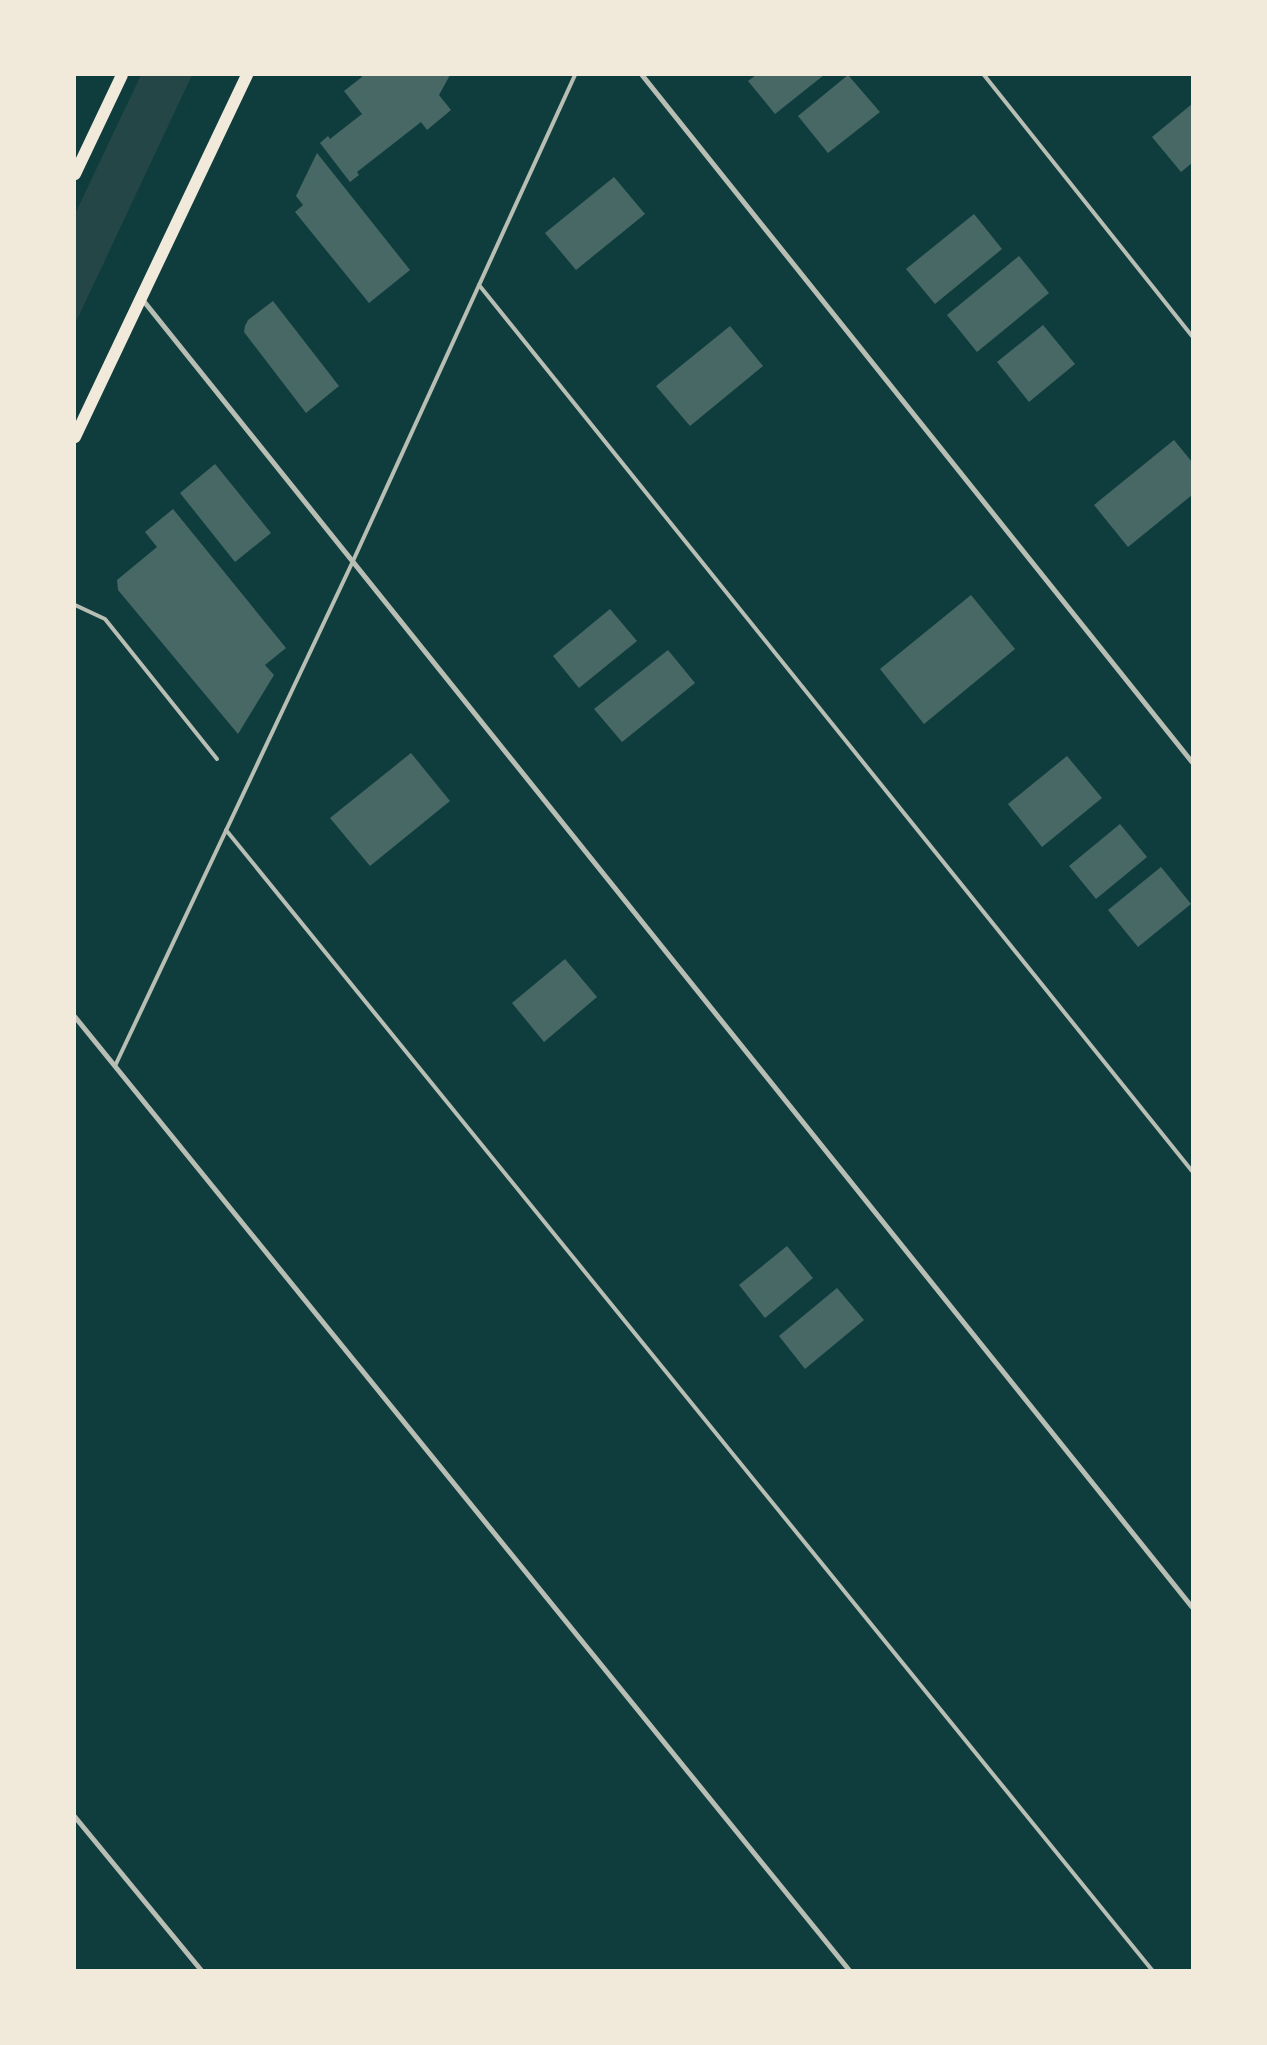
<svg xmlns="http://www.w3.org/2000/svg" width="1267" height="2045" viewBox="0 0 1267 2045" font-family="Roboto,sans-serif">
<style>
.green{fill:#244646}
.building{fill:#486865}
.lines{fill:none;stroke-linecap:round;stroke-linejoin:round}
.service{stroke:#b8beb3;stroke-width:4}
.minor{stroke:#b8beb3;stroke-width:5}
.primary{stroke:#f1e9da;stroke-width:12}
</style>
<rect width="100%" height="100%" fill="#0f3d3e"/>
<!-- green -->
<path class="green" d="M141,75H192L75,324V214Z"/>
<!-- building -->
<g class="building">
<path d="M361,75H450L439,95L451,110L427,130L421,122L357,172L359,175L350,182L320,143L328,136L330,139L362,114L344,91L362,77Z"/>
<path d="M756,75H824L775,114L748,81Z"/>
<path d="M848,75L880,112L828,153L798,116Z"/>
<path d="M1192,104V163L1181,172L1152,137Z"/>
<path d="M317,153L410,270L369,303L295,212L303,205L296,196Z"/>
<path d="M614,177L645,214L576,270L545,233Z"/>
<path d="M974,214L1002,249L935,304L906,269Z"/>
<path d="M1019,256L1049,293L977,352L947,315Z"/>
<path d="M273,301L339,386L306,413L244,332L245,326L248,320Z"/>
<path d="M1043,325L1075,364L1029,402L997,362Z"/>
<path d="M730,326L763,366L690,426L656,386Z"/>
<path d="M1174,440L1192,462V495L1128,547L1094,505Z"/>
<path d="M215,464L271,533L235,562L180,493Z"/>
<path d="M173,509L286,648L265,665L274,675L238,734L118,590L117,580L157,547L145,532Z"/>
<path d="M971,595L1015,649L924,724L880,669Z"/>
<path d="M610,609L637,641L579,688L553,656Z"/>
<path d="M668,650L695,683L622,742L594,709Z"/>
<path d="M411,753L450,801L370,866L330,818Z"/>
<path d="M1067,756L1102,798L1042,847L1008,804Z"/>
<path d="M1120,824L1147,857L1096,899L1069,866Z"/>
<path d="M1161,867L1191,904L1138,947L1108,910Z"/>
<path d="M565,959L597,997L544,1042L512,1003Z"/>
<path d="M787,1246L813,1278L765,1318L739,1285Z"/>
<path d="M837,1288L864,1320L805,1369L779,1336Z"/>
</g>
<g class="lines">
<!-- service -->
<g class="service">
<path d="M984,75L1192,336"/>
<path d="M479,285L1192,1171"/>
<path d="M75,605L105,619L217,759"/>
<path d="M226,830L1152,1970"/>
<path d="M115,1066L353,561L575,75"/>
</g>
<!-- minor -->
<g class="minor">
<path d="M642,75L1192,762"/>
<path d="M142,299L1192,1607"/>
<path d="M75,1017L849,1970"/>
<path d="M75,1817L201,1970"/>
</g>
<!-- primary -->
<g class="primary">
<path d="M75,174L122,75"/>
<path d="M75,437L247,75"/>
</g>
</g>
<!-- border -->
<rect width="1267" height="2045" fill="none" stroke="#f1e9da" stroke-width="152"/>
</svg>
